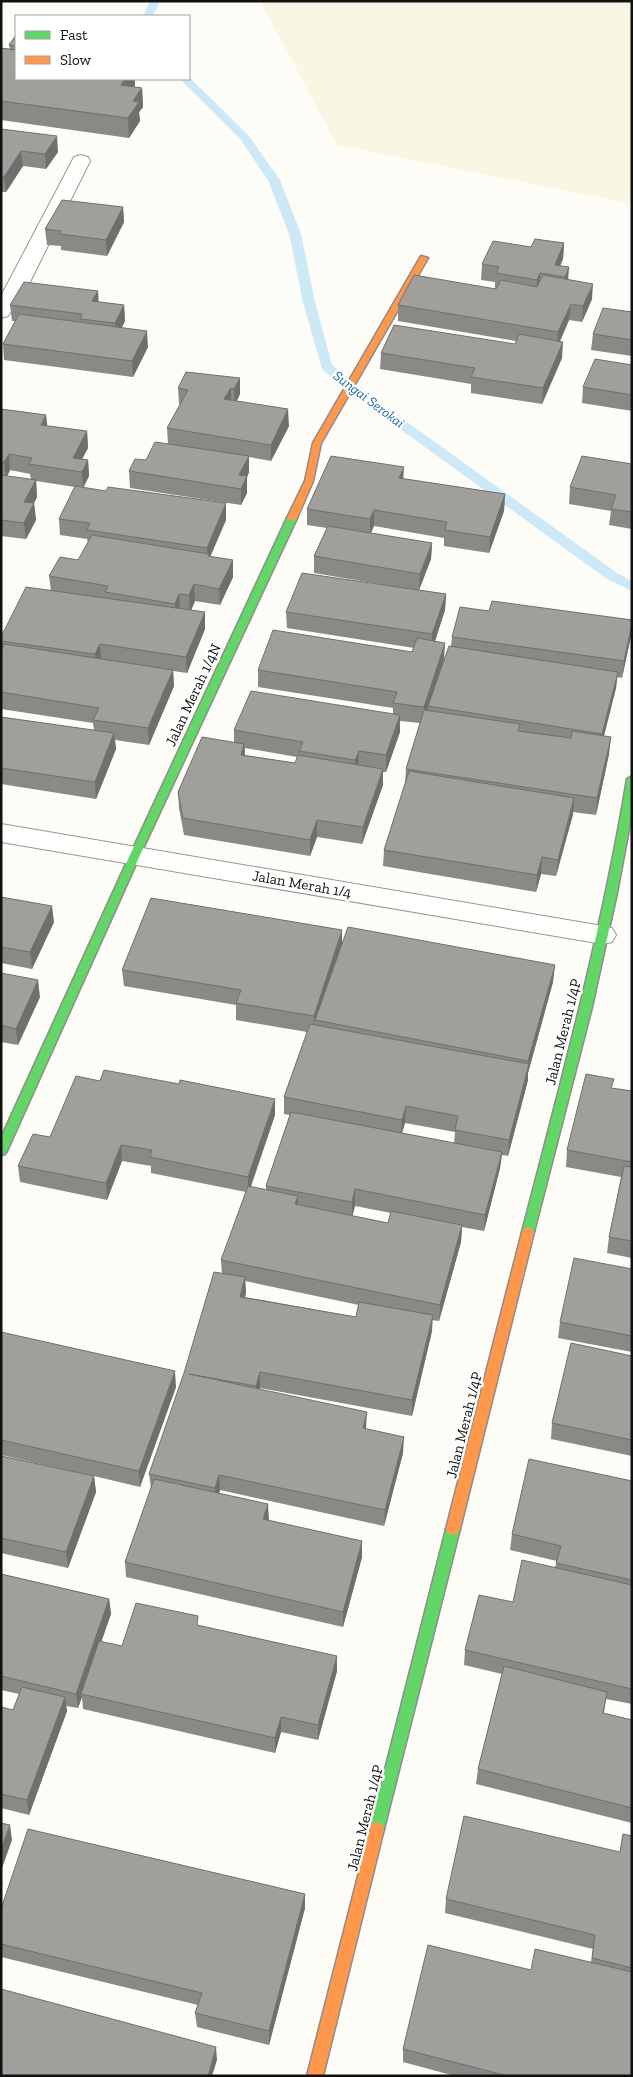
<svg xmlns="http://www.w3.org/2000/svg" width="633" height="2077" viewBox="0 0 633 2077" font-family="'Zilla Slab',serif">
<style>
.farmland{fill:#f9f7e4}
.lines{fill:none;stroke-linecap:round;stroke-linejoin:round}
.stream{fill:#cde8f7;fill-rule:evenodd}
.street-casing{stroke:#979795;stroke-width:2}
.fast-casing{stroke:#8e8d8b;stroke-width:3}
.slow-casing{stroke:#8e8d8b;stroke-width:3}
.street{fill:#fffffe;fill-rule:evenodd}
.fast{fill:#63d668;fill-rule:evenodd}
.slow{fill:#ff974d;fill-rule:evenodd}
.wall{fill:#8a8986;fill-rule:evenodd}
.shaded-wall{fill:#716f6d}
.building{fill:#a19f9c;stroke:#716f6d}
.labels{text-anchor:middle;stroke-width:5;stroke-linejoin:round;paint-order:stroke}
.far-water-label{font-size:14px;font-style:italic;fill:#1768a6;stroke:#fff}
.street-label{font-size:15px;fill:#111;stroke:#fff}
</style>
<rect width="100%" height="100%" fill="#fdfcf7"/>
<!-- farmland -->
<path class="farmland" d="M260,1H632V204L337,145Z"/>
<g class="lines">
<!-- stream -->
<g class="stream">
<path d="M150,1H160L154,14L155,16H145L144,14Z"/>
<path d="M189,77L248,135L280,180L301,234L315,302L332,365L375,399L617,573L632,581V591L607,579L367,405L322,369L303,302L289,234L268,180L240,139L180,79H189Z"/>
</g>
<defs>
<g id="street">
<path d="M81,155L88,157L90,161L27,288L8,316L1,318V296L72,161L74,157Z"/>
<path d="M1,824L603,926L612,928L616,935L612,942L603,944L1,842Z"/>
</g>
<g id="fast">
<path d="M292,515L297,518L140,855L7,1151L5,1154L1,1155V1138L130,855L287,518Z"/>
<path d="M632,776V813L617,893L592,1007L534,1232L532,1235H524L522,1232C561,1082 602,932 627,779Z"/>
<path d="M453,1523L458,1525L460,1529L384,1829L382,1834L377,1836L372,1834L370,1829L446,1529L448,1525Z"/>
</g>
<g id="slow">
<path d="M421,256L428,258L321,443L313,481L297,518L295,520H289L287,518L305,481L313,443Z"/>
<path d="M528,1227L532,1229L534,1232L460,1529L458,1533L453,1535L448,1533L446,1529L522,1232L524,1229Z"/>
<path d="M377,1822L382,1824L384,1829L323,2076H307L370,1829L372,1824Z"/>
</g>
</defs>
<!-- street casing -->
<use href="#street" class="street-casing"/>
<!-- fast casing -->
<use href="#fast" class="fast-casing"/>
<!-- slow casing -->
<use href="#slow" class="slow-casing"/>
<!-- street -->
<use href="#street" class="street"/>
<!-- fast -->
<use href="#fast" class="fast"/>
<!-- slow -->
<use href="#slow" class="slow"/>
</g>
<!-- wall -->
<g class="wall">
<path d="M16,35V79L135,85L134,87L142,88L143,107L139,112L140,121L129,138L1,120V48L10,49L9,45Z"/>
<path d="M1,129L58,152L46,169L23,166L6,192H1Z"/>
<path d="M123,207L124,222L107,256L61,250V246L47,245L45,229Z"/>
<path d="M564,243L563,259L560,265L568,279L592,299L582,322L569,320L560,341L562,358L542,404L471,393V384L380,369L381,353L515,344L516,341L398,321V305L495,289V282L481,280L482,264L531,247Z"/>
<path d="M98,291V302L124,305L125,321L122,327L148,347L133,377L4,360L3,344L15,321H12L10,305Z"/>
<path d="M632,312V356L591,350L593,334Z"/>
<path d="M632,365V411L582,403L583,387Z"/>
<path d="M240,378V394L236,401L289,426L271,461L249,457V472L247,477V493L241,505L130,488L129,471L146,460L168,444L167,428L180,404H179L178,388Z"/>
<path d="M1,409L46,415L47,426L87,431L88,448L82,459L88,460L89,476L83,488L106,491L226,503V520L210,557L233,560V577L220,605L195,601L191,611L205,612V629L187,673L173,671L174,686L149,745L115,740L116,749L96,799L1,784V717L94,730L93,723L1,709V637L51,591L49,576L78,560L88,543L87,539L60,535L59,519L75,487L36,481L37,497L34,503L36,520L26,539L1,536ZM10,470L30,474L31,480L7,476Z"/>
<path d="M632,464V529L609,525L611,511L569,504L570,487Z"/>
<path d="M403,479L505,494L504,511L489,553L444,546V538L374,526L371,533L432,543L431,559L419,590L446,594L445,610L435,641L444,659L438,679L451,646L452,637L489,611L632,620L631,636L622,678L617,677L616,688L604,736L609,754L596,815L573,812L556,876L541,874L536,892L383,866L384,850L405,784L406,769L420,723L400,721V732L386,772H383V785L362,844L317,837L310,856L184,835L179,808L178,792L234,742V730L393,714V708L258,687V670L412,652L414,648L287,628L286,612L397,587L314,573V556L327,528L307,525V509ZM245,748L297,757L295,763L245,755Z"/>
<path d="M1,897L54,922L32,969L1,963Z"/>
<path d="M342,943L553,982L528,1073V1080L508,1156L502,1155L500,1168L484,1231L462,1227L461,1242L439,1321L432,1320V1331L412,1416L260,1388V1389L366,1428V1429L403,1453L384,1526L220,1490L219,1493L268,1520L362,1557L343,1627L126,1577L125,1562L151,1488L149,1474L222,1274L221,1260L246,1192L151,1173V1166L122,1161L107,1200L20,1182L18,1166L50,1137L275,1115L251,1187L266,1190V1186L290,1115L284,1114V1097L307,1032L236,1020V1005L124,986L122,970ZM405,1123L455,1132L454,1143L402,1133ZM355,1206L391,1213L388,1223L352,1216ZM245,1281L359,1305L356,1317L245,1297L246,1293Z"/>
<path d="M1,973L40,997L18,1045L1,1042Z"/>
<path d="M612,1088L632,1091V1258L607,1253L609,1237L621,1177L566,1167L567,1150Z"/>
<path d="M632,1269V1352L558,1338L560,1322Z"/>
<path d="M1,1332L176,1387L140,1487L94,1476L96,1492L68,1568L1,1553V1456L93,1476L1,1455Z"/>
<path d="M632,1356V1456L551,1439L552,1423Z"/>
<path d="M632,1481V1704L606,1699L604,1713L632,1720V1823L476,1784L478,1769L502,1674L464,1665L465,1650L513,1602L555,1567L557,1561L510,1550L512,1534Z"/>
<path d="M1,1574L109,1599L111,1614L101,1642L122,1646L199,1625L337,1671L318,1740L281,1732L275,1753L83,1709L82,1697L78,1708L66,1706L67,1711L29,1815L1,1808V1707L13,1710L19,1694L1,1690Z"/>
<path d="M623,1834L632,1836V2076H455L403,2062V2049L531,1970L591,1962L593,1949L445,1913L446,1899L620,1852Z"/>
<path d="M305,1894V1908L269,2045L197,2027L195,2013L198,2005L1,1957V1909Z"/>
</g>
<!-- shaded-wall -->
<g class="shaded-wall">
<path d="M125,79H135V85L122,104L121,85Z"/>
<path d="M142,88L143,107L139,112L140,121L129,138L128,118L133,101Z"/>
<path d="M57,136L58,152L46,169L45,154Z"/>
<path d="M21,151L23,166L6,192L4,177Z"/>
<path d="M123,207L124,222L107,256L106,240Z"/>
<path d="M564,243L563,259L556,276L555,265Z"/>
<path d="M569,267L568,282L564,293L565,277Z"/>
<path d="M540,273L539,289L536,296L537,280Z"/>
<path d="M593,284L592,299L582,322L583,306Z"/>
<path d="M98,291L99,307L92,301Z"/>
<path d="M571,304L569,320L557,348L558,332Z"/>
<path d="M124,305L125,321L116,339L115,323Z"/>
<path d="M147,331L148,347L133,377L132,361Z"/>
<path d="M563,342L562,358L542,404L543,388Z"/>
<path d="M240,378V394L235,405L234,389Z"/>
<path d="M231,388V404L224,399Z"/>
<path d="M288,409L289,426L271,461V445Z"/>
<path d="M46,415L48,432L41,425Z"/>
<path d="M87,431L88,448L76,471L73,458Z"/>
<path d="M9,454L10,470L6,479L4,462Z"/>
<path d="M249,456V472L247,477V493L241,505V489L239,475Z"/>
<path d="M88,460L89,476L83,488L82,472Z"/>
<path d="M404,467L403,483L399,478Z"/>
<path d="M36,480L37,497L26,519L24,502Z"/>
<path d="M505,494L504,511L489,553L490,537Z"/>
<path d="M34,503L36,520L26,539L24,523Z"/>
<path d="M226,503V520L207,564V548Z"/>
<path d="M374,510V526L370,535V519Z"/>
<path d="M432,543L431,559L419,590L420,574Z"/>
<path d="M233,560V577L220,605L219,589Z"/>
<path d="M194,584L195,601L190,612L189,595Z"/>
<path d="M179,594L180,610L176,620L175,604Z"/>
<path d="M446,594L445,610L432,650V634Z"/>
<path d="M205,612V629L187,673L186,657Z"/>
<path d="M632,624L631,636L622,678L624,661Z"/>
<path d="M445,643L444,659L423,724L424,707Z"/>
<path d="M100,644L101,660L96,671L95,654Z"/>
<path d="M173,670L174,686L149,745L148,728Z"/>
<path d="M618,672L616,688L600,751L602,734Z"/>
<path d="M400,715V732L386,772V755Z"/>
<path d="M114,733L116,749L96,799L95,782Z"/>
<path d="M611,737L609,754L596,815L597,798Z"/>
<path d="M244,744L245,760L241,755Z"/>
<path d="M359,751L358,767L355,776V760Z"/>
<path d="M383,769V785L362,844L363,827Z"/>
<path d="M574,798L573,815L556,876L558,860Z"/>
<path d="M317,820V837L310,856V840Z"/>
<path d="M542,857L541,874L536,892L537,875Z"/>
<path d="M52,906L54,922L32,969L30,952Z"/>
<path d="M342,930V946L315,1020L314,1033V1016Z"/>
<path d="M555,965L553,982L528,1073V1080L508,1156L509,1140L528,1068V1061Z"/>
<path d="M38,980L40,997L18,1045L16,1029Z"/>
<path d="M275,1099V1115L248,1193V1177Z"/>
<path d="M406,1106L405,1123L401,1136L402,1120Z"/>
<path d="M121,1145L122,1161L107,1200L106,1183Z"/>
<path d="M502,1152L500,1168L484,1231L485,1215Z"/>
<path d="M355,1189V1206L352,1218V1202Z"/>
<path d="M298,1196V1212L295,1204Z"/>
<path d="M462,1225L461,1242L439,1321L440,1305Z"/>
<path d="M245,1277L246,1293L241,1313L240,1297Z"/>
<path d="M433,1315L432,1331L412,1416V1400Z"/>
<path d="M175,1371L176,1387L140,1487L139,1471Z"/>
<path d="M260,1372V1388L256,1402V1386Z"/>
<path d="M367,1412L366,1428L362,1444L363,1428Z"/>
<path d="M404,1437L403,1453L384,1526L385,1510Z"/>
<path d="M219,1475L220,1490L216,1503L215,1488Z"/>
<path d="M94,1476L96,1492L68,1568L66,1552Z"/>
<path d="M268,1504L269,1520L264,1535L263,1519Z"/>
<path d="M362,1541V1557L343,1627V1612Z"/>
<path d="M109,1599L111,1614L83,1694H81L82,1697L78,1708L76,1694Z"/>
<path d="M337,1656V1671L318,1740V1725Z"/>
<path d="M65,1697L67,1711L29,1815L27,1800Z"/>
<path d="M281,1717V1732L275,1753V1738Z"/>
<path d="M10,1825L12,1840L1,1871V1849Z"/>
<path d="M305,1894V1908L269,2045V2031Z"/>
<path d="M216,2047L217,2060L212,2076H208Z"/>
</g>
<!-- building -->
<g class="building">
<path d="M16,35V46L9,45Z"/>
<path d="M1,48L16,50V79H125L121,85L142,88L133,101L139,102L128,118L1,101Z"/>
<path d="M1,129L57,136L45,154L21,151L4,177L1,176Z"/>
<path d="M62,200L123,207L106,240L60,234L61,231L45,229Z"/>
<path d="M535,239L564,243L555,265L569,267L565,277L540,273L537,280L496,273L499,267L482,264L493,241L531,247Z"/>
<path d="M414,275L496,289L501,280L537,287L543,275L593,284L583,306L571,304L558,332L398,305Z"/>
<path d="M24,282L98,291L92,301L124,305L115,323L80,319L82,314L10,305Z"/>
<path d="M603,308L632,312V340L593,334Z"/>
<path d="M19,314L147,331L132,361L3,344Z"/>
<path d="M394,325L515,344L519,334L563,342L543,388L471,377L475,368L381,353Z"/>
<path d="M595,359L632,365V395L583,387Z"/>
<path d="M186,372L240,378L234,389L231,388L224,399L288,409L271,445L167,428L188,390L178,388Z"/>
<path d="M1,409L46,415L41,425L87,431L73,458L88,460L82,472L29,464L32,458L9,454L4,462H1Z"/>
<path d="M155,442L249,456L239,475L247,476L241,489L129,471L135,459L146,460Z"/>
<path d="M331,456L404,467L399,478L505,494L490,537L445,530L447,522L374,510L370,519L307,509Z"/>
<path d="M582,456L632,464V512L611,509L616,495L570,487Z"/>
<path d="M1,475L36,480L24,502L34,503L24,523L1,520Z"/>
<path d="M75,486L106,491L108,487L226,503L207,548L87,530L90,523L59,519Z"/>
<path d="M328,526L432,543L420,574L314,556Z"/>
<path d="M92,535L209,554L208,556L233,560L219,589L194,584L189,595L179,594L175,604L105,592L108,586L49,576L60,557L78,560Z"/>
<path d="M302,573L446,594L432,634L286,612Z"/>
<path d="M26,587L205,612L186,657L100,644L95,654L1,641V637Z"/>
<path d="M492,601L632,620V624L624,661L452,637L460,607L489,611Z"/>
<path d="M273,630L412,652L417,638L445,643L424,707L393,703L397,692L258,670Z"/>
<path d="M4,644L173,670L148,728L93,720L99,708L1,692V650Z"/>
<path d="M449,646L618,672L602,734L428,706Z"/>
<path d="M251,691L400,715L386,755L359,751L355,760L299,751L303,742L234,730Z"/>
<path d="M424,710L520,724L518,731L571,738L572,731L611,737L597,798L406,769Z"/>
<path d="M1,717L114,733L95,782L1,768Z"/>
<path d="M202,737L244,744L241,755L295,763L298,755L383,769L363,827L317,820L310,840L183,818L178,792Z"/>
<path d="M409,771L574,798L558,860L542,857L537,875L384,850Z"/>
<path d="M1,897L52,906L30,952L1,947Z"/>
<path d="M151,898L342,930L314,1016L236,1003L241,990L122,970Z"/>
<path d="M348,927L555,965L528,1061L315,1020Z"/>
<path d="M1,973L38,980L16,1029L1,1025Z"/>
<path d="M310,1024L529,1064L509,1140L455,1130L458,1116L406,1106L402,1120L284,1097Z"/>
<path d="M104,1070L179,1084L180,1080L275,1099L248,1177L150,1157L152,1150L121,1145L106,1183L18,1166L33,1134L50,1137L76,1076L100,1081Z"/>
<path d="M586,1074L614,1079L611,1088L632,1091V1162L567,1150Z"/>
<path d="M291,1112L502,1152L485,1215L355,1189L352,1202L266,1186Z"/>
<path d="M624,1166L632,1167V1241L609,1237Z"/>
<path d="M248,1186L298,1196L295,1204L388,1223L391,1211L462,1225L440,1305L221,1260Z"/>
<path d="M574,1258L632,1269V1336L560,1322Z"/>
<path d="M214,1272L245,1277L240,1297L356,1317L359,1302L433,1315L412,1400L260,1372L256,1386L189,1374L367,1412L363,1428L404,1437L385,1510L219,1475L215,1488L149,1474L184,1373Z"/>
<path d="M1,1332L175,1371L139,1471L1,1440Z"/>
<path d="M571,1343L632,1356V1440L552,1423Z"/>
<path d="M1,1456L94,1476L66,1552L1,1538Z"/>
<path d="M529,1459L632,1481V1580L556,1563L561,1546L512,1534Z"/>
<path d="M154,1479L268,1504L263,1519L362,1541L343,1612L125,1562Z"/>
<path d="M522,1560L632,1585V1689L465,1650L479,1595L513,1602Z"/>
<path d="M1,1574L109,1599L76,1694L1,1676Z"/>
<path d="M136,1603L198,1616L197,1625L337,1656L318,1725L281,1717L275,1738L81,1694L99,1641L122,1646Z"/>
<path d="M504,1666L607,1692L603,1713L632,1720V1808L478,1769Z"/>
<path d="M22,1687L65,1697L27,1800L1,1794V1707L13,1710Z"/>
<path d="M464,1816L620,1852L623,1834L632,1836V1968L592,1958L595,1935L446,1899Z"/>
<path d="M1,1823L10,1825L1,1849Z"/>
<path d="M28,1829L305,1894L269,2031L195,2013L202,1993L1,1944V1909Z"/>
<path d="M428,1945L531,1970L535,1949L632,1972V2076H508L403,2049Z"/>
<path d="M1,1989L216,2047L208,2076H1Z"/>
</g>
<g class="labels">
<!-- far-water labels -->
<g class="far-water-label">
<text transform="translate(369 399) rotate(37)" y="5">Sungai Serokai</text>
</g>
<!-- street labels -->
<g class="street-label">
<text transform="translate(193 695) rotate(-65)" y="5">Jalan Merah 1/4N</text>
<text transform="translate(302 884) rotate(10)" y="5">Jalan Merah 1/4</text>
<text transform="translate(563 1032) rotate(-76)" y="5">Jalan Merah 1/4P</text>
<text transform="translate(464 1425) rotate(-76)" y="5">Jalan Merah 1/4P</text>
<text transform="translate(365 1818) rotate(-76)" y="5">Jalan Merah 1/4P</text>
</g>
</g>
<!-- border -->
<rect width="633" height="2077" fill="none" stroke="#111111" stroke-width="5"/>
<!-- legend -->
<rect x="15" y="15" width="175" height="65" fill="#ffffff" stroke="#a0a0a0"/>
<rect x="25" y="31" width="25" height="8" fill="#63d668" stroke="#a0a0a0"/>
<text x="60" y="40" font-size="15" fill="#111111">Fast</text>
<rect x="25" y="56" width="25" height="8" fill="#ff974d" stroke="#a0a0a0"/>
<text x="60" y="65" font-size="15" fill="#111111">Slow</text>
</svg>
